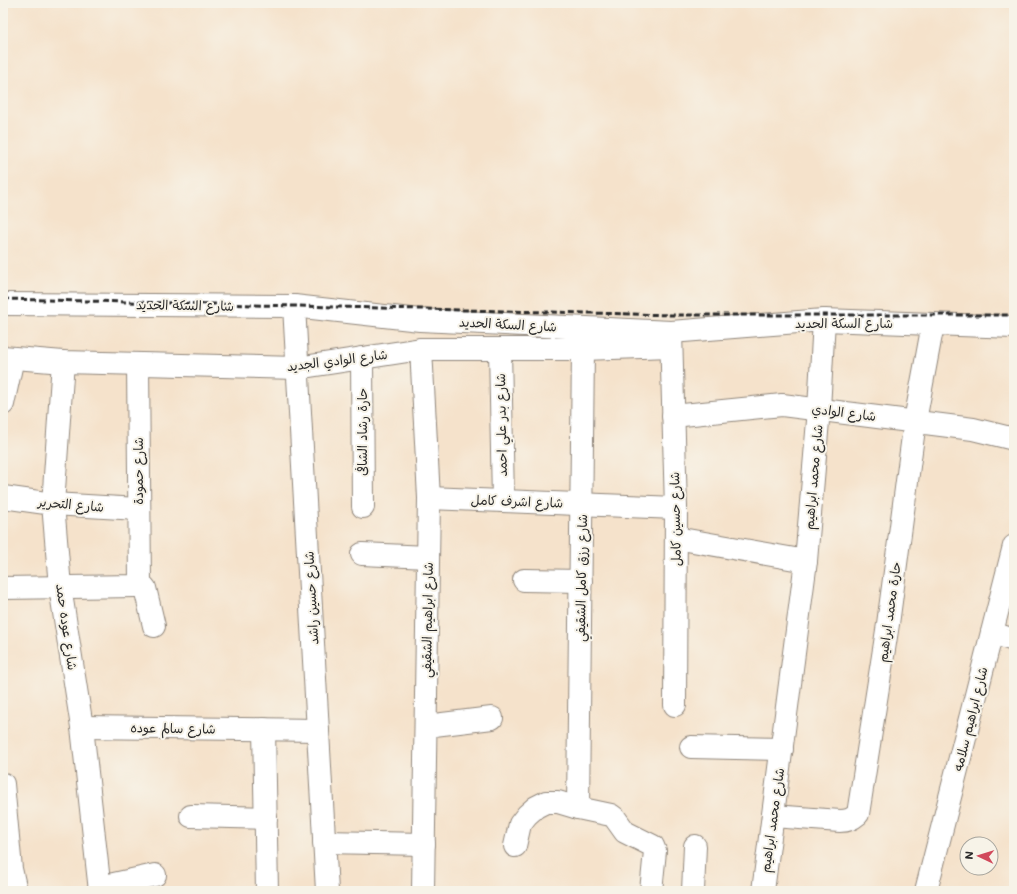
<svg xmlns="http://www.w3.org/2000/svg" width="1017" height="894" viewBox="0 0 1017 894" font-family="Mali,'Playpen Sans Arabic',sans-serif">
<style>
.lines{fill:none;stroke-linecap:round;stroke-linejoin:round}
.minor-casing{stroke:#90867b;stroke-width:24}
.minor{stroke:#fff;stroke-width:22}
.rail{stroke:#2b2b2b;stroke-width:3;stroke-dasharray:6 3;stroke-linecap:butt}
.labels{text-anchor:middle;stroke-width:4;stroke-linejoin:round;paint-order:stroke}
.street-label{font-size:13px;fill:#2b2b2b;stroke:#f7f3e8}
</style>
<rect width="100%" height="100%" fill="#f7f3e8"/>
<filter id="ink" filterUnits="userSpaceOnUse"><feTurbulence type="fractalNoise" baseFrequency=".025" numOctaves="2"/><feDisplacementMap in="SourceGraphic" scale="8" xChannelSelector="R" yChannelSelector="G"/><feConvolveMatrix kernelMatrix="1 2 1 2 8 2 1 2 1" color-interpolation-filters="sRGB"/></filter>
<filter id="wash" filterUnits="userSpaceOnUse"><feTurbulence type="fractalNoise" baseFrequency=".012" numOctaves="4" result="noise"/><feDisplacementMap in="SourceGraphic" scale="16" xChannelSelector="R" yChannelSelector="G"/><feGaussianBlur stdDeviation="0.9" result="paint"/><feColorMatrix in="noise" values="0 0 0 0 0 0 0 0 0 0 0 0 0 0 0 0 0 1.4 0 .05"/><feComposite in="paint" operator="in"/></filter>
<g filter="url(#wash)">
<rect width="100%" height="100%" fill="#f5e2cb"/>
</g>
<g filter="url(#ink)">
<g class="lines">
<defs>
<g id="minor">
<path d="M3,304L294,306L420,320L671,332L824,320L1014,327"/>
<path d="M294,306L327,891"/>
<path d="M671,332L676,508L675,705"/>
<path d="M421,349L429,498L423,891"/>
<path d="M500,349L503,501"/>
<path d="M3,357L63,362L297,368L421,349H583L671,346"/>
<path d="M362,358L363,507"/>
<path d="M63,362L53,504L60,587L82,727L100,891"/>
<path d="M3,404L13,358"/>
<path d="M673,416L782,405L973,429L1014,439"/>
<path d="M3,497L53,504L138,509"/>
<path d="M429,498L676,508"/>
<path d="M676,538L806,561"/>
<path d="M362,554L428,557"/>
<path d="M524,580L581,581"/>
<path d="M140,583L145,588L154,626"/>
<path d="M3,588L136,586L140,583L138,364"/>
<path d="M992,633L1014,640"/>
<path d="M426,726L492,718"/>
<path d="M82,727L318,730"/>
<path d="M264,729L267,891"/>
<path d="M691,747L782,749"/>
<path d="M3,784L11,869L16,891"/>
<path d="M578,808L583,349"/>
<path d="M191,816L266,818"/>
<path d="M773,816L840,821C848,821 852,819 858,814L888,624L915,421L933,324"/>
<path d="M324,842L424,844"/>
<path d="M515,846L520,824L527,815L536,807L546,802H558L578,808L611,815L615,818L625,832L653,846L655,851L651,891"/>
<path d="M100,887L155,875"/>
<path d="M693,891L695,846"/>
<path d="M763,891L806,561L819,409L824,320"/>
<path d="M926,891L1014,546"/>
</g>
</defs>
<!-- minor casing -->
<use href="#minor" class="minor-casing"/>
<!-- minor -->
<use href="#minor" class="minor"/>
<!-- rail -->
<path class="rail" d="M3,299L673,315H1014"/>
</g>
</g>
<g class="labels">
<!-- street labels -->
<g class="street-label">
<text transform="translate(185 305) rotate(1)" y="5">شارع السكة الحديد</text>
<text x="844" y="328">شارع السكة الحديد</text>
<text transform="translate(508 324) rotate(3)" y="5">شارع السكة الحديد</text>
<text transform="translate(337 360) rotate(-7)" y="5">شارع الوادي الجديد</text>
<text transform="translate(844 412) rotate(7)" y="5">شارع الوادي</text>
<text transform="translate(501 425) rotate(-91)" y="5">شارع بدر علي احمد</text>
<text transform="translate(362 432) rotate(-90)" y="5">حارة رشاد الشافى</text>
<text transform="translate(138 471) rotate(-90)" y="5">شارع حمودة</text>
<text transform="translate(813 477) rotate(-85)" y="5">شارع محمد ابراهيم</text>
<text transform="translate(517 501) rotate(2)" y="5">شارع اشرف كامل</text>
<text transform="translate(71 504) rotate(5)" y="5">شارع التحرير</text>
<text transform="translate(675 519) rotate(-91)" y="5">شارع حسين كامل</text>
<text transform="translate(581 578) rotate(-89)" y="5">شارع رزق كامل الشقيفي</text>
<text transform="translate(311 598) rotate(-93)" y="5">شارع حسين راشد</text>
<text transform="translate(889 612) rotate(-82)" y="5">حارة محمد ابراهيم</text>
<text transform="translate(427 620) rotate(-89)" y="5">شارع ابراهيم الشقيفي</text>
<text transform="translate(67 627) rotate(82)" y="5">شارع عوده حمد</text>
<text transform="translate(970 719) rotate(-76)" y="5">شارع ابراهيم سلامه</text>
<text transform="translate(173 728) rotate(1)" y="5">شارع سالم عوده</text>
<text transform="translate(772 820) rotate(-82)" y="5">شارع محمد ابراهيم</text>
</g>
</g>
<!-- margin -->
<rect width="1017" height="894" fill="none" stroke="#f7f3e8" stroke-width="16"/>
<!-- north arrow -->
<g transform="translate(979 856) rotate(274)"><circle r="19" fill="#f7f3e8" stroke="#a5a39c"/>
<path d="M0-3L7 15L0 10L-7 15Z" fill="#d1495b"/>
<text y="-6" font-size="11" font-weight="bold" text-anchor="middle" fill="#2b2b2b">N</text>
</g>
</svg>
